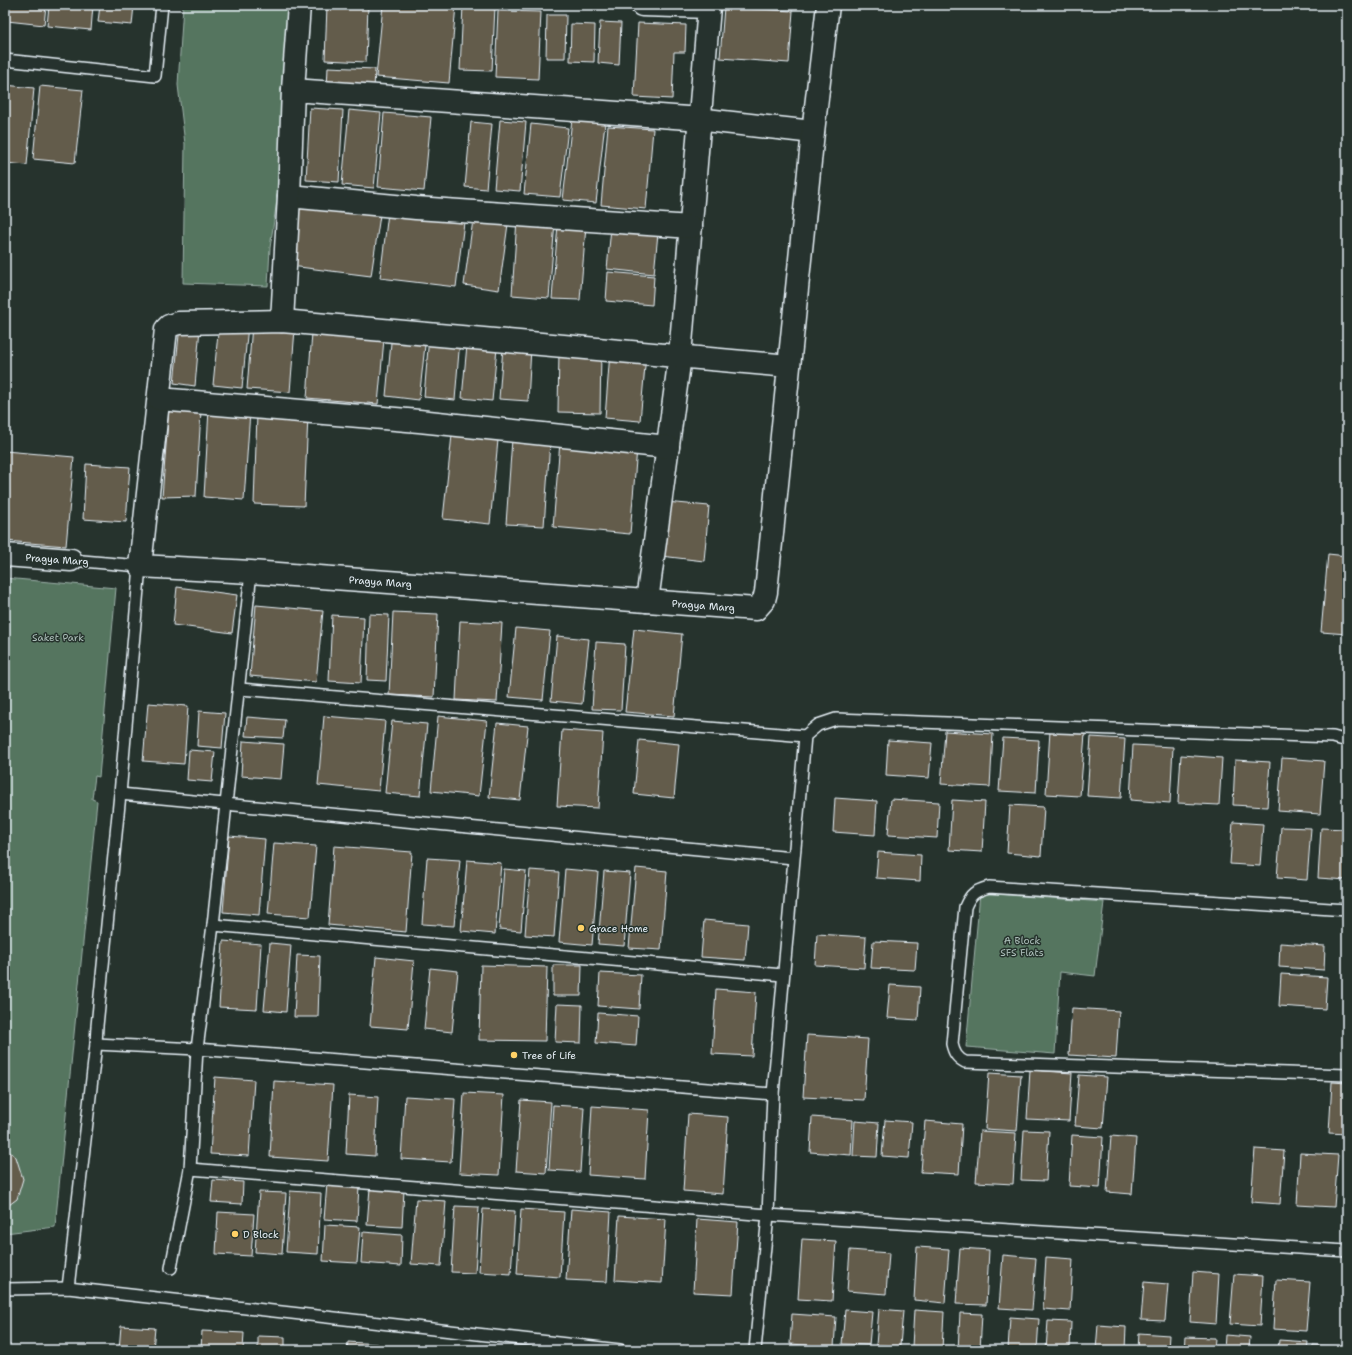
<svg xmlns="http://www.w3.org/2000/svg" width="1352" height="1355" viewBox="0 0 1352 1355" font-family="'Shantell Sans',sans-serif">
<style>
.green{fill:#55745e;stroke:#9eb2ab}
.building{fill:#635c4c;stroke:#e8f1f8}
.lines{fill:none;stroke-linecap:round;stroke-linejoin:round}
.service-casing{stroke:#e8f1f8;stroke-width:14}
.minor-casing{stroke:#e8f1f8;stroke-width:25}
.service{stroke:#26332d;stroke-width:11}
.minor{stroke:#26332d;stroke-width:22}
.poi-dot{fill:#ffd166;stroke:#26332d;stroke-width:1.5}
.labels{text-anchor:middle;stroke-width:3;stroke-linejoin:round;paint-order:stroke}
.street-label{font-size:10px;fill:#e8f1f8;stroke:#26332d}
.park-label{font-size:10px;fill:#adbfba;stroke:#26332d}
.poi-label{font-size:10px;fill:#e8f1f8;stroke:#26332d;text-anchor:start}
</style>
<rect width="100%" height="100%" fill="#26332d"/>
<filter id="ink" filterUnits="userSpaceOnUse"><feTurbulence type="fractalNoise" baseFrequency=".025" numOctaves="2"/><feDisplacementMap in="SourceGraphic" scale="8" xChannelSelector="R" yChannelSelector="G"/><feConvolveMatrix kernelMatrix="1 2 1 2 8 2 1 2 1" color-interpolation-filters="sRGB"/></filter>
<g filter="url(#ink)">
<!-- green -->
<g class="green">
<path d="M183,5H290L286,137L270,248L268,286L183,283L185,144L178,85Z"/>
<path d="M5,578L116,588L99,777L95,776L92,799L97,801L55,1227L5,1233Z"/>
<path d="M980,893L1104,902L1095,976L1060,972L1055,1054L966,1047Z"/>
</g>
<!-- building -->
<g class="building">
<path d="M8,5H46L44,25L7,21Z"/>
<path d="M49,5H93L91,30L47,26Z"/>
<path d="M100,5H134L132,25L98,22Z"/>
<path d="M327,5H368L366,62L325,60Z"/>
<path d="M383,5H456L449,83L376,77Z"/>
<path d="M463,5L495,6L492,71L460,70Z"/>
<path d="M724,7L793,11L789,63L720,58Z"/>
<path d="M498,11L541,12L538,79L495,77Z"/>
<path d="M547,15H566L565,58H546Z"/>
<path d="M600,22L621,23L619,65L598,63Z"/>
<path d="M638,23L686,25L685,52H674L672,99L634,97Z"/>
<path d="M571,24L595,25L594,62L570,61Z"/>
<path d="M328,67L375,69L374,90L327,88Z"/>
<path d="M5,85L34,88L27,165L5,163Z"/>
<path d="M40,86L83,90L75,163L33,159Z"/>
<path d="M310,108L343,110L339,182L306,180Z"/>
<path d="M349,110L381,113L374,188L342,185Z"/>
<path d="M384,113L431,117L424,191L378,187Z"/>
<path d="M572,119L605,123L596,203L563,200Z"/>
<path d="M500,120L526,122L520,191L494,189Z"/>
<path d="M471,122L492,124L486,189L465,187Z"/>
<path d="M531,124L568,128L560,197L524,194Z"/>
<path d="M608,126L653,129L646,209L601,205Z"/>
<path d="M300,204L380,215L371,276L291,266Z"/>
<path d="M388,213L464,222L456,287L380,278Z"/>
<path d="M517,219L555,222L549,298L512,295Z"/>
<path d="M473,220L508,224L499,290L464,285Z"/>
<path d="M558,224L586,226L580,300L552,299Z"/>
<path d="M611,228L658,233L654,274L607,269Z"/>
<path d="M608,272L654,276L652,305L606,301Z"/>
<path d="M219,323L248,325L242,388L213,385Z"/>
<path d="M252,325L295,329L290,392L247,389Z"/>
<path d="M180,326L200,328L195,386L174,383Z"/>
<path d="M392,332L426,336L419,400L386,396Z"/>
<path d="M312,333L384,339L378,404L307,398Z"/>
<path d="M429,336L460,339L455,400L424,397Z"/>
<path d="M467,345L497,348L492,401L462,398Z"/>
<path d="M503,347L531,348L528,401L499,399Z"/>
<path d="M559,350L601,351L600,413L558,412Z"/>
<path d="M610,352L646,355L640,421L605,418Z"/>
<path d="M169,407L201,411L196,496L162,497Z"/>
<path d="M209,409L250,411L244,500L204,497Z"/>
<path d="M257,414L308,416L304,506L254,504Z"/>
<path d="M452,435L498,440L490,524L443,519Z"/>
<path d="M512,439L550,442L544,526L506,524Z"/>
<path d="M560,442L637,448L630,534L553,527Z"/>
<path d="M5,451L74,457L66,546L5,541Z"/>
<path d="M86,464L130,467L126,522L83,519Z"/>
<path d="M666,502L709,506L704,561L661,556Z"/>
<path d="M1328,554L1347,556V634L1321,632Z"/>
<path d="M177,587L237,595L232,633L173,625Z"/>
<path d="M256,605L323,611L316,682L250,676Z"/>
<path d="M393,612L438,614L434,697L389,695Z"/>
<path d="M369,614L389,615L386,681L367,680Z"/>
<path d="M332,615L364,617L361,683L329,681Z"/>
<path d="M460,621L502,623L497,702L456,700Z"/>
<path d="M516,628L550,631L543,700L509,697Z"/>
<path d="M634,629L682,634L674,716L625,712Z"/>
<path d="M557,636L589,639L582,704L551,701Z"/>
<path d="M596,642L625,644L621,710L592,709Z"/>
<path d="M148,703L188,706L184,764L143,761Z"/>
<path d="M199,711L225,713L222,748L197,746Z"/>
<path d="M324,716L385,721L379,791L318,785Z"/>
<path d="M438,716L487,721L479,796L431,791Z"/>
<path d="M247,717L285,720L283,738L245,736Z"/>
<path d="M392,721L427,724L420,796L385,793Z"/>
<path d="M497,723L528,726L520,800L489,797Z"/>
<path d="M562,730L603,733L598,808L557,806Z"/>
<path d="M945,731L993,734L990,787L941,784Z"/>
<path d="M1050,731L1085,734L1080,796L1046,794Z"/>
<path d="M1091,737L1125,739L1121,798L1087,796Z"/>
<path d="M1003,738L1039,740L1036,793L999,791Z"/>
<path d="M639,740L679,744L674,798L634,794Z"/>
<path d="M888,740L932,743L929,778L886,775Z"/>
<path d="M243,741L284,744L281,779L241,776Z"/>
<path d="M1133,745L1173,747L1170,803L1130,800Z"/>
<path d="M189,750L215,752L212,782L187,780Z"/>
<path d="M1181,755L1222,758L1219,805L1178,803Z"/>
<path d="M1282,758L1324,761L1320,814L1278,811Z"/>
<path d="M1235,760L1270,762L1267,807L1233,805Z"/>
<path d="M835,798L877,801L875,835L833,832Z"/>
<path d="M891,799L939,802L937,838L888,835Z"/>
<path d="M952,800L985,802L982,852L949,850Z"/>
<path d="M1010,805L1044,807L1041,856L1007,853Z"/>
<path d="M1233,822L1263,824L1260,866L1230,864Z"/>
<path d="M1281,827L1311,828L1307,880L1277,878Z"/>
<path d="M1321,828L1347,829V880L1318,878Z"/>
<path d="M229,836L265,839L259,915L223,912Z"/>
<path d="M274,843L316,846L310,917L268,914Z"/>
<path d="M334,846L412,852L406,932L328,925Z"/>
<path d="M878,852L921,855L920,881L876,878Z"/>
<path d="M427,858L460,860L454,926L422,924Z"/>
<path d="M467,860L501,863L495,934L461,931Z"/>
<path d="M636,868L667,871L661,950L629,948Z"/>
<path d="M504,869L526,871L521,931L499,929Z"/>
<path d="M565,869L598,872L592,945L559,942Z"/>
<path d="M530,870L559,872L554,937L525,935Z"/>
<path d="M604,871L630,873L624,946L598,944Z"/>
<path d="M704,920L748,924L745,960L701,957Z"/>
<path d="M817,934L866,937L864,968L815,965Z"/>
<path d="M223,941L261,944L257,1009L219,1007Z"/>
<path d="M873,941L917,943L915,970L871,968Z"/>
<path d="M270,943L291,945L286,1012L264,1010Z"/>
<path d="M1280,943L1325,946L1324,970L1279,967Z"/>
<path d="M297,955L320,956L318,1017H294Z"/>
<path d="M376,957L414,961L408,1029L370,1026Z"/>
<path d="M481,965L547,967L545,1041L479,1040Z"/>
<path d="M553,965H582L581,996H553Z"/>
<path d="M430,968L458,971L452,1032L424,1029Z"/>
<path d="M600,973L641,975L639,1009L598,1006Z"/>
<path d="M1281,974L1327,977L1325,1009L1279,1006Z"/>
<path d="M890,985L920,987L918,1020L887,1018Z"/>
<path d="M716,989L756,992L752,1056L712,1054Z"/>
<path d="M557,1004L582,1005L581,1043L555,1042Z"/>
<path d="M1072,1008L1119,1011L1116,1058L1069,1055Z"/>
<path d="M598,1013L638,1016L636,1046L596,1043Z"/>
<path d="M807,1035L868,1039L864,1100L803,1097Z"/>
<path d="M1030,1070L1072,1073L1069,1121L1027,1119Z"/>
<path d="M989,1073L1021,1075L1017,1131L985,1129Z"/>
<path d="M1079,1075L1107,1077L1103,1128L1075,1126Z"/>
<path d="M215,1077L254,1080L249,1156L210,1154Z"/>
<path d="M274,1081L333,1085L328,1161L270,1157Z"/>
<path d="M1332,1082L1347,1083V1134L1329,1133Z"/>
<path d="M464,1093L504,1095L499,1175L459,1173Z"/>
<path d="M349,1095L378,1097L375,1156L346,1154Z"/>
<path d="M405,1096L455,1099L451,1162L401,1159Z"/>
<path d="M521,1100L551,1102L546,1173L516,1171Z"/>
<path d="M553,1105L584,1107L580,1172L549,1170Z"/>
<path d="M592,1106L649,1110L645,1179L588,1175Z"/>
<path d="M688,1114L728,1117L723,1194L683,1191Z"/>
<path d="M812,1117L853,1120L851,1155L810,1152Z"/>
<path d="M885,1120L912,1122L909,1158L882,1156Z"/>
<path d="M855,1121L879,1123L877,1157L853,1156Z"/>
<path d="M925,1121L962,1124L959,1174L921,1172Z"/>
<path d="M1024,1130L1049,1131L1046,1181L1021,1180Z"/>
<path d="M980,1131L1016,1133L1013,1184L976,1182Z"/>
<path d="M1072,1135L1103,1137L1100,1188L1069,1186Z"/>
<path d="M1111,1136L1136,1138L1132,1194L1107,1192Z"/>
<path d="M5,1148L16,1157L23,1179L17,1199L5,1208Z"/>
<path d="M1255,1149L1284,1151L1280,1204L1251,1202Z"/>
<path d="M1300,1153L1338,1155L1334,1207L1297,1205Z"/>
<path d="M213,1180L243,1182L242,1204L211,1202Z"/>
<path d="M327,1184L359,1186L357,1221L324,1219Z"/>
<path d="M370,1188L404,1190L402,1227L367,1225Z"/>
<path d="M290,1191L321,1193L318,1254L286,1252Z"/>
<path d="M259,1192L286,1193L282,1254L255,1252Z"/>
<path d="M416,1199L446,1201L441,1266L411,1264Z"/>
<path d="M455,1206L479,1207L475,1273L451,1272Z"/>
<path d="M483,1209L515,1211L511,1274L479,1272Z"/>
<path d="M521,1209L564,1212L560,1277L517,1274Z"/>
<path d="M571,1209L611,1212L607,1282L566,1280Z"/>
<path d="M218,1212L254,1214L251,1256L216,1254Z"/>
<path d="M619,1216L666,1219L662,1283L615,1280Z"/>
<path d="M697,1219L738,1222L733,1294L693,1292Z"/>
<path d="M325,1225L360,1227L357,1263L323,1261Z"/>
<path d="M363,1232L402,1235L401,1266L361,1263Z"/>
<path d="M802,1239L836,1241L832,1301L798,1299Z"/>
<path d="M917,1247L949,1249L945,1303L914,1300Z"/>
<path d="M960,1248L989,1250L986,1305L956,1304Z"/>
<path d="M850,1250L889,1253L886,1294L847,1291Z"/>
<path d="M1003,1255L1036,1258L1032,1310L999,1308Z"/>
<path d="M1046,1257L1073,1259L1070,1311L1043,1309Z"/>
<path d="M1193,1272L1219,1274L1216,1324L1190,1322Z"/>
<path d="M1234,1274L1263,1276L1260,1326L1230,1324Z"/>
<path d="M1276,1280L1310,1282L1306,1331L1273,1329Z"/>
<path d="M1144,1282L1168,1284L1165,1321L1141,1320Z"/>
<path d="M879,1309L903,1311L900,1346L876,1345Z"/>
<path d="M845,1310L872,1312L869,1345L842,1344Z"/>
<path d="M914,1310L944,1312L942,1349L912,1347Z"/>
<path d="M960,1313L982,1314L980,1350H958Z"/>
<path d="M792,1314L836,1317L834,1347L790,1344Z"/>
<path d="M1010,1317L1039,1319L1037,1350H1008Z"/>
<path d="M1048,1321L1071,1322L1070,1350H1046Z"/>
<path d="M1098,1325L1126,1327L1125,1350H1096Z"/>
<path d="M121,1326L155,1328L153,1350H119Z"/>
<path d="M202,1331L244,1333L243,1350H201Z"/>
<path d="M1139,1333L1169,1335L1168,1350H1138Z"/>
<path d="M1225,1335L1250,1337L1249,1350H1224Z"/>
<path d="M258,1336L285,1337V1350H258Z"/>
<path d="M1185,1337L1215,1338L1214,1350H1184Z"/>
<path d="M1279,1340L1308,1342L1307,1350H1278Z"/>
<path d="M348,1342L378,1344L377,1350H347Z"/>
<path d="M1313,1345L1347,1347V1350H1312Z"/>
</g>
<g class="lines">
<defs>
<g id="service">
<path d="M5,60L155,76L162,5"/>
<path d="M240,689L805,736"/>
<path d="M120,794L793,858"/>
<path d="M1347,910L989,887C975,891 971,893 965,907L952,1044C954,1053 957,1058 965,1062L1347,1075"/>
<path d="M213,925L783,975"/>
<path d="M96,1044L197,1049L773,1094"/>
<path d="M190,1169L768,1215L1347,1251"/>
<path d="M171,1268L190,1169L197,1049L213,925L251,572"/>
<path d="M68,1288L96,1044L97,1026L120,794L140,566L71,560"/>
<path d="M5,1289L68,1288L620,1350"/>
<path d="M755,1350L768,1215L773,1094L805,736L818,725L836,719L1333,737L1347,741"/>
</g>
<g id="minor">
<path d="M642,5L709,7L680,356L647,601"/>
<path d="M293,90L299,5"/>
<path d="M289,196L416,208L691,227"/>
<path d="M282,321L289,196L293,90L688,118L813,132"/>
<path id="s1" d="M789,366L282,321L178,323L169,326L166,329L140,566L251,572L756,609L764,600L766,592L813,132L828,5"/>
<path d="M159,399L419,421L668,447"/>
<path d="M5,555L71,560"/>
</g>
</defs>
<!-- service casing -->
<use href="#service" class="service-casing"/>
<!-- minor casing -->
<use href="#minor" class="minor-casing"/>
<!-- service -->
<use href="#service" class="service"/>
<!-- minor -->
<use href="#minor" class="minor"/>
</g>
</g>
<!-- markers -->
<g class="poi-dot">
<circle cx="581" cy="928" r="4"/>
<circle cx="514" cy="1055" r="4"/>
<circle cx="235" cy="1234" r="4"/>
</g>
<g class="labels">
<!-- street labels -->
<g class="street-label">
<text transform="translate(57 559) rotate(4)" y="4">Pragya Marg</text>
<text dy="4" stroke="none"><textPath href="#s1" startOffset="1106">Pragya Marg</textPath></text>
<text dy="4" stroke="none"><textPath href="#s1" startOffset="1430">Pragya Marg</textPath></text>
</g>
<!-- park labels -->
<g class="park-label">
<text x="58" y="641">Saket Park</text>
<text x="1022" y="944">A Block<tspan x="1022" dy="12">SFS Flats</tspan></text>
</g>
<!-- poi labels -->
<g class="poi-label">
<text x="589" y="932">Grace Home</text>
<text x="522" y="1059">Tree of Life</text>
<text x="243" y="1238">D Block</text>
</g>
</g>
<!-- margin -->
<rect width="1352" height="1355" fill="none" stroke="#26332d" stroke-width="20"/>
<rect x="10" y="10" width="1332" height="1335" fill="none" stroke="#e8f1f8" stroke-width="1.5" filter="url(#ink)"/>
</svg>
